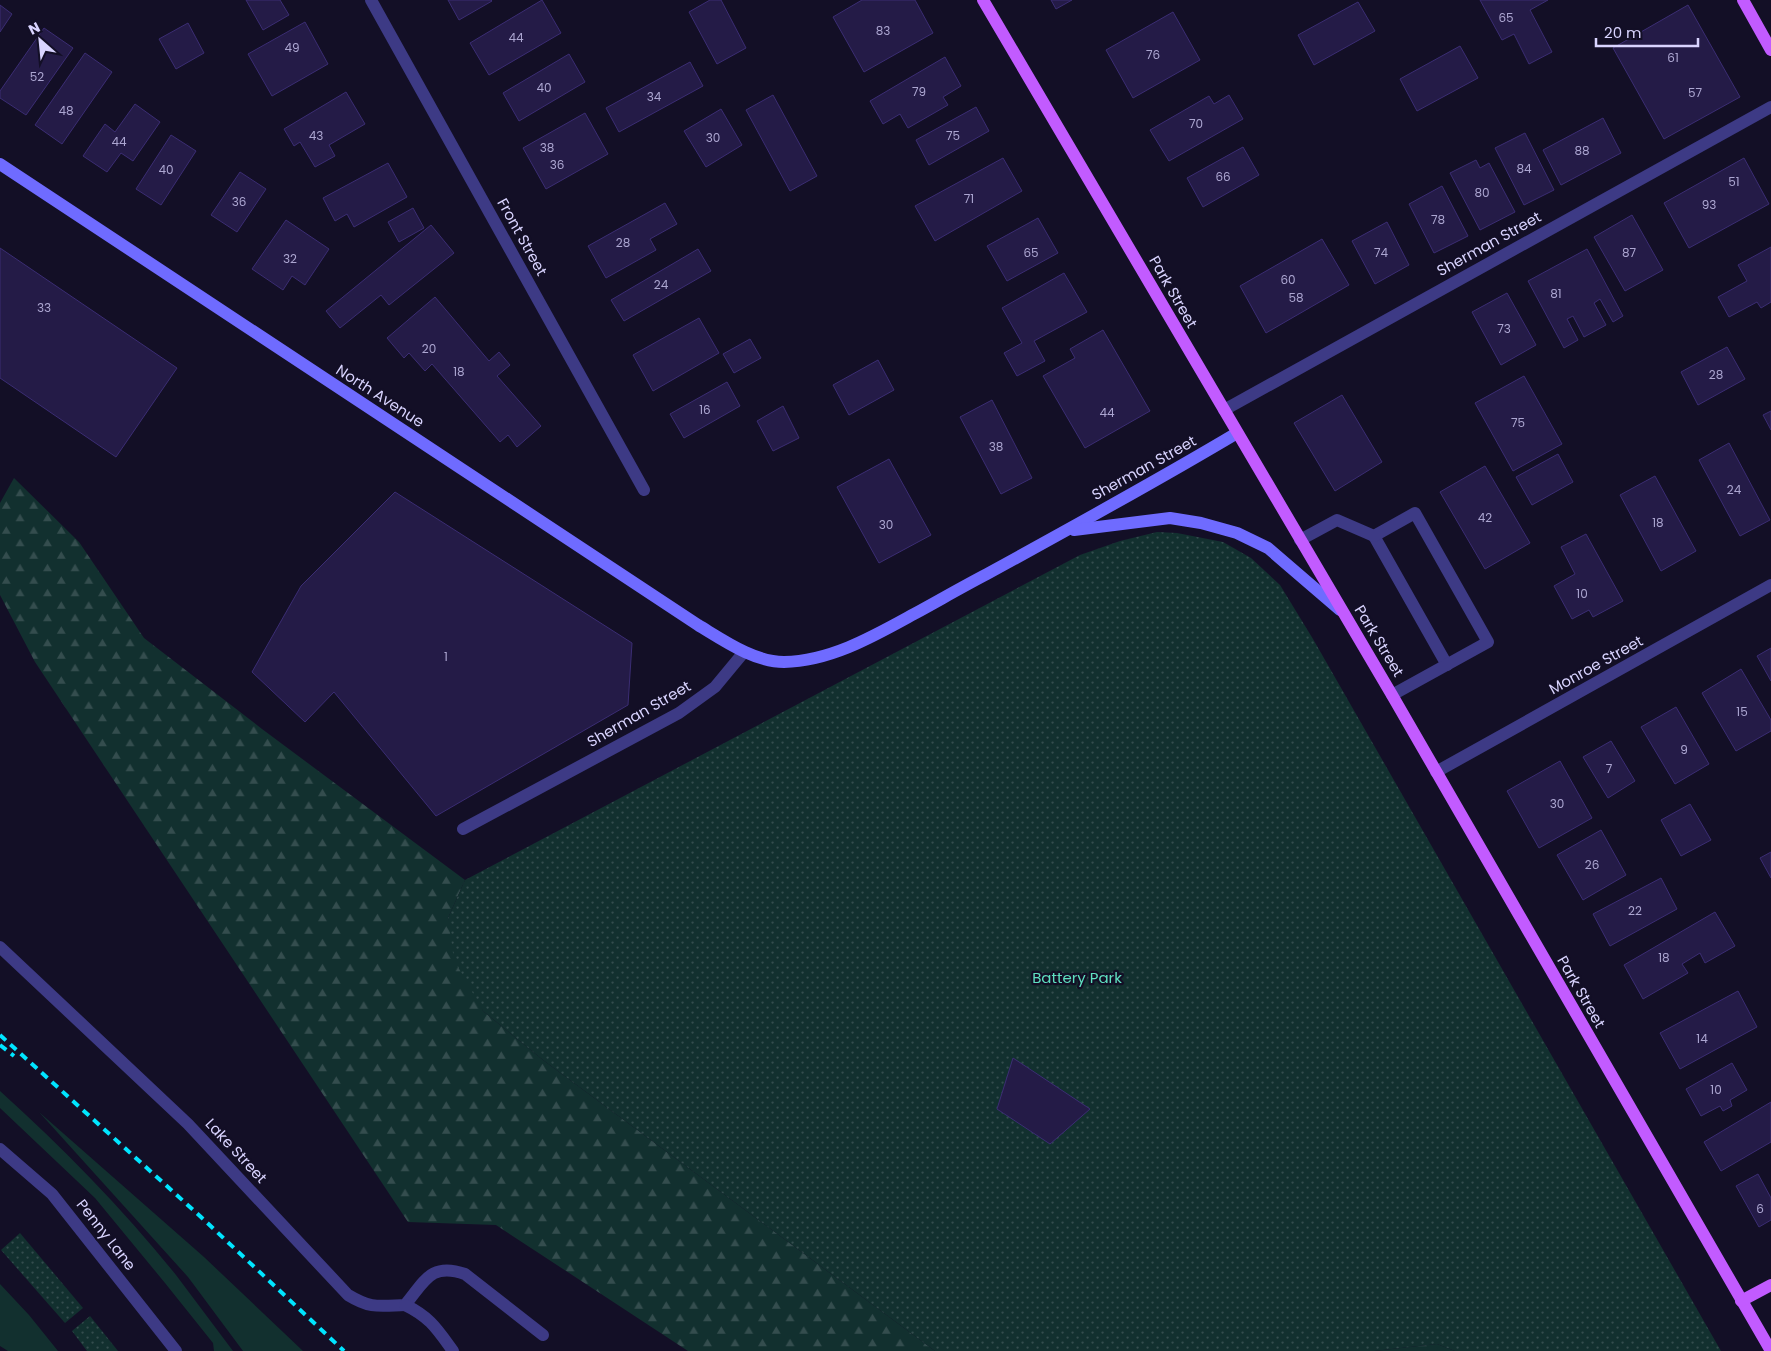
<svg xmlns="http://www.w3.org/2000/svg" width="1771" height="1351" viewBox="0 0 1771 1351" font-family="Poppins,sans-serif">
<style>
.grass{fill:#12302f}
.forest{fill:url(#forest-firs)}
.park{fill:url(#park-dots)}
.building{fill:#241b47;stroke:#3b2d73}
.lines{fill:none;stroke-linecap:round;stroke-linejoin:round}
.lane{stroke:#3d3a85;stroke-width:12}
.street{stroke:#3d3a85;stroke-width:12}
.secondary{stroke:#6f6bff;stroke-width:12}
.primary{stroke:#c25bff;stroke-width:12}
.rail{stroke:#00e5ff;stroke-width:4;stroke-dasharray:8 6;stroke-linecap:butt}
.labels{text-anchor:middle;stroke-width:4.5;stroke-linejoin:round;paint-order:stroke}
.number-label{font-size:12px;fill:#aca6d1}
.street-label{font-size:15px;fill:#d9d4ff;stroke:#130f26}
.park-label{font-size:15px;fill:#5fe0c0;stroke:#130f26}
</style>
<defs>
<pattern id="forest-firs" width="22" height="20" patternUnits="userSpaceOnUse" patternTransform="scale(1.25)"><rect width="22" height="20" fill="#12302f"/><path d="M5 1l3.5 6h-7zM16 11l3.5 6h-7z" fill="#344d4e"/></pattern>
<pattern id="park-dots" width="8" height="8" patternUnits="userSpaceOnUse" patternTransform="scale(1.25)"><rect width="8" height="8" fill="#12302f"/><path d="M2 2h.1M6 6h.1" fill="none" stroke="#344d4e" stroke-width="1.8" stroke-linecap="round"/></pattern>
</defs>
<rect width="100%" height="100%" fill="#130f26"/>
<!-- grass -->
<g class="grass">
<path d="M0,1091C63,1148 123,1209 176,1275C195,1300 214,1326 233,1351H214L213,1343L165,1283L95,1198L0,1108Z"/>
<path d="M39,1112L204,1257L303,1351H243L188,1277Z"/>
<path d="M0,1284L29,1315L58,1351H8L0,1346Z"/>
</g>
<!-- forest -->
<g class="forest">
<path d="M14,478L79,542L144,638L262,729L465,880L448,918L483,1011L543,1060L935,1351H688L496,1225L408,1222L35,662L0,595V503Z"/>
<path d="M1437,1344L1455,1351H1374Z"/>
</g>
<!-- park -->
<g class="park">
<path d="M1157,532L1177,533L1223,542L1251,558L1280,585L1313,639L1721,1351H1455L1437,1344L1374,1351H935L543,1060L483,1011L454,960L448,918L465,880L1080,555L1120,541Z"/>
<path d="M20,1233L83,1308L65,1323L1,1250Z"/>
<path d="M90,1316L118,1351H87L72,1331Z"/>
</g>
<!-- building -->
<g class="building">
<path d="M246,0H280L289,15L263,30Z"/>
<path d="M448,0H491L492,1L459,20Z"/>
<path d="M542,0L561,33L489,75L470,43Z"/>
<path d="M710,0H721L746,48L717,64L689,12Z"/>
<path d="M862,0H915L933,33L864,72L833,17Z"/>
<path d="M1051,0H1072L1056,9Z"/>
<path d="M1480,0H1548L1530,10L1552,52L1529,64L1514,34L1502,40Z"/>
<path d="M1358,2L1375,31L1314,65L1298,35Z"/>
<path d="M0,5L12,14L0,32Z"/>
<path d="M1688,5L1740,97L1664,139L1613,48Z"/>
<path d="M1173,12L1200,60L1133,98L1106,50Z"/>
<path d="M305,22L328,64L272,96L248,54Z"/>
<path d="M188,23L204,53L176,69L159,39Z"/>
<path d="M44,28L73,48L26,115L0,98V91Z"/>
<path d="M1460,46L1478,78L1417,111L1400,79Z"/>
<path d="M85,53L112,72L62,144L35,125Z"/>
<path d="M569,54L585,82L519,121L503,93Z"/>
<path d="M945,57L961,86L943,97L948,105L908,128L900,114L883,124L870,101Z"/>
<path d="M690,62L703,86L619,132L606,108Z"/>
<path d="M346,92L365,124L329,145L335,156L315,167L300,142L294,146L284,129Z"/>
<path d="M773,95L817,176L790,191L746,110Z"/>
<path d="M1229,95L1243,119L1169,161L1150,130L1209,96L1214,104Z"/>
<path d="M135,104L160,122L133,161L121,153L107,172L83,156L105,124L115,132Z"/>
<path d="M976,107L989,131L929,165L916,140Z"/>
<path d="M721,109L742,145L706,167L684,131Z"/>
<path d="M585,113L608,154L546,189L523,148Z"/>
<path d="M1603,118L1621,153L1561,185L1543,150Z"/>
<path d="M1525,133L1554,190L1524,205L1495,148Z"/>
<path d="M171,135L196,151L161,205L136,189Z"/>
<path d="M1243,147L1259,175L1203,207L1187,178Z"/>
<path d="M1003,158L1022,191L935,241L915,206Z"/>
<path d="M1744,158L1769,204L1689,248L1664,203Z"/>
<path d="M1476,160L1480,168L1489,163L1515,212L1480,230L1450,173Z"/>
<path d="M388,163L407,197L354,227L347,214L335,221L323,198Z"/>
<path d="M240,172L266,189L237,232L211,215Z"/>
<path d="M1442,186L1468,236L1434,253L1409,204Z"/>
<path d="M665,203L677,224L650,239L656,250L606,278L588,246Z"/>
<path d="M413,208L424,228L399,242L388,222Z"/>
<path d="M1632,215L1663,270L1625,291L1594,237Z"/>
<path d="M1038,218L1058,253L1007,281L987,246Z"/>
<path d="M286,220L329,249L305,285L292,276L283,290L252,269Z"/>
<path d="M1387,222L1409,265L1375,284L1352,241Z"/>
<path d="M431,225L454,253L389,305L381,295L340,328L326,311Z"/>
<path d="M1322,239L1349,285L1266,333L1240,286Z"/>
<path d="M1771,247V302L1761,308L1757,302L1729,317L1718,297L1747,281L1738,265Z"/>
<path d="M0,248L177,368L116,457L0,378Z"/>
<path d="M698,249L711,271L624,321L611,300Z"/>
<path d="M1587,249L1623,316L1613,322L1600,299L1594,303L1606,325L1584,337L1573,316L1567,319L1578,340L1564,348L1528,281Z"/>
<path d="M1064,273L1087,312L1034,341L1045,361L1017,376L1004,353L1022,343L1002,308Z"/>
<path d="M1507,293L1536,345L1501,365L1472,312Z"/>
<path d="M435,297L489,361L499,352L510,365L497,376L541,426L517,447L508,435L500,442L432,364L425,371L409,353L404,358L387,338Z"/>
<path d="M699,318L719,353L653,391L633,355Z"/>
<path d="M1103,330L1150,411L1085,448L1043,376L1075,358L1070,349Z"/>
<path d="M750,339L761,358L734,373L723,354Z"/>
<path d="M1727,347L1745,379L1698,405L1681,372Z"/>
<path d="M878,360L894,390L849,415L833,385Z"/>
<path d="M1524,376L1562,444L1513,471L1475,403Z"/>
<path d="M727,382L740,406L684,438L670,414Z"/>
<path d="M1342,395L1382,462L1335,491L1294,423Z"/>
<path d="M992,400L1032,478L1001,494L960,417Z"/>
<path d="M783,406L799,438L773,451L757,421Z"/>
<path d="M1771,411V430L1763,415Z"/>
<path d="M1729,443L1770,520L1740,536L1699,460Z"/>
<path d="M1558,454L1573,482L1532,505L1516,477Z"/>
<path d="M889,459L931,535L879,563L837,487Z"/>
<path d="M1485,466L1530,543L1485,569L1440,492Z"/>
<path d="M1655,476L1696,551L1661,571L1620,495Z"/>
<path d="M395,492L632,643L628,705L436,816L334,692L305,722L252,672L301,586Z"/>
<path d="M1586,534L1623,601L1593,617L1589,610L1572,619L1554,586L1575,574L1561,547Z"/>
<path d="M1771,648V681L1757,656Z"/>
<path d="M1741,669L1771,720V731L1736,751L1702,693Z"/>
<path d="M1676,707L1709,764L1675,784L1641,727Z"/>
<path d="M1611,741L1635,781L1608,798L1583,757Z"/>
<path d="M1560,761L1592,818L1539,848L1507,791Z"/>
<path d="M1690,804L1711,840L1681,856L1661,820Z"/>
<path d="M1601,830L1626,875L1583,900L1557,855Z"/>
<path d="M1771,852V878L1760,858Z"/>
<path d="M1661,878L1677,909L1610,946L1593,914Z"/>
<path d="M1715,912L1735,946L1705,963L1700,953L1682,964L1688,973L1643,999L1624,965Z"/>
<path d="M1738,991L1757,1027L1680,1069L1660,1033Z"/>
<path d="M1013,1058L1090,1109L1050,1144L997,1109Z"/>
<path d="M1732,1063L1747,1090L1730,1100L1732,1106L1723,1111L1720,1106L1701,1116L1686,1089Z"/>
<path d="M1771,1102V1142L1721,1171L1704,1142Z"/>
<path d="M1758,1174L1771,1198V1220L1759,1227L1736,1186Z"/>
</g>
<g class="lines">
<!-- lane -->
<g class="lane">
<path d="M1374,536L1447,665"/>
<path d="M1300,540L1337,520L1374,536L1415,513L1488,642L1392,695"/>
<path d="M0,947L188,1124L348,1295C371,1309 379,1306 405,1305C425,1281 431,1262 465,1274L543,1335"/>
</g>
<!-- street -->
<g class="street">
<path d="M371,0L644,490"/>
<path d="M1224,410L1771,107"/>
<path d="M1436,772L1771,585"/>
<path d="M463,829L679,713L715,687L744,652"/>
<path d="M0,1149L52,1194L176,1351"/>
<path d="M405,1305C430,1317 437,1329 453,1351"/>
</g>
<!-- secondary -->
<g class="secondary">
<path d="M0,164L698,625C723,640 754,662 784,662C831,661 874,636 914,614C938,601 962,587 987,574C1071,528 1155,482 1237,433"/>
<path d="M1074,530L1170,518L1201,523L1237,533L1268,548L1340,610"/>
</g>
<!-- primary -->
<g class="primary">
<path d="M983,0L1392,695L1771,1351"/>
<path d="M1743,0L1771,50"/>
<path d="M1741,1301L1771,1285"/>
</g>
<!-- rail -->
<g class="rail">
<path d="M0,1035L201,1217L344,1351"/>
<path d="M0,1045L14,1056"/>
</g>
</g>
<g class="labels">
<!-- number labels -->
<g class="number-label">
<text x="1506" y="22">65</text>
<text x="883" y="35">83</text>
<text x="516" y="42">44</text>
<text x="292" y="52">49</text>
<text x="1153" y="59">76</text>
<text x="1673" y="62">61</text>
<text x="37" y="81">52</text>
<text x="544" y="92">40</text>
<text x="919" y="96">79</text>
<text x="1695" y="97">57</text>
<text x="654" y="101">34</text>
<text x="66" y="115">48</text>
<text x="1196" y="128">70</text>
<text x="316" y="140">43</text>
<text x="953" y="140">75</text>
<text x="713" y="142">30</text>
<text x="119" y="146">44</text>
<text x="547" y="152">38</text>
<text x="1582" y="155">88</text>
<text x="557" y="169">36</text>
<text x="1524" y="173">84</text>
<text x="166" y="174">40</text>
<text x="1223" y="181">66</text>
<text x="1734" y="186">51</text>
<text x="1482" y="197">80</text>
<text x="969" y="203">71</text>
<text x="239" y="206">36</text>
<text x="1709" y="209">93</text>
<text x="1438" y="224">78</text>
<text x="623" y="247">28</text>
<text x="1031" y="257">65</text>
<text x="1381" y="257">74</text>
<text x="1629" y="257">87</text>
<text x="290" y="263">32</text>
<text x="1288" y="284">60</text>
<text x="661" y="289">24</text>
<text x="1556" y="298">81</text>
<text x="1296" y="302">58</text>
<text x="44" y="312">33</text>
<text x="1504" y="333">73</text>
<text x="429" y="353">20</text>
<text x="459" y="376">18</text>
<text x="1716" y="379">28</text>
<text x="705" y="414">16</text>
<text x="1107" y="417">44</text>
<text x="1518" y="427">75</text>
<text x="996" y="451">38</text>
<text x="1734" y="494">24</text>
<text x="1485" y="522">42</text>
<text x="1658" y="527">18</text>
<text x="886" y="529">30</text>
<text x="1582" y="598">10</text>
<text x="446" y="661">1</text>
<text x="1742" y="716">15</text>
<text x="1684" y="754">9</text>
<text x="1609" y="773">7</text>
<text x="1557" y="808">30</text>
<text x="1592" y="869">26</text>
<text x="1635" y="915">22</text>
<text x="1664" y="962">18</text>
<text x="1702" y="1043">14</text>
<text x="1716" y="1094">10</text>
<text x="1760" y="1213">6</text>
</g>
<!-- street labels -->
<g class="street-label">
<text transform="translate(522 237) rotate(61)" y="5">Front Street</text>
<text transform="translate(1489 244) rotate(-29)" y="5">Sherman Street</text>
<text transform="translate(1173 292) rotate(60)" y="5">Park Street</text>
<text transform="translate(380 396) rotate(33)" y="5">North Avenue</text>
<text transform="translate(1144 468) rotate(-29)" y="5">Sherman Street</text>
<text transform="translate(1379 641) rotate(59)" y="5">Park Street</text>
<text transform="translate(1596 665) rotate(-29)" y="5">Monroe Street</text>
<text transform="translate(639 714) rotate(-30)" y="5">Sherman Street</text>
<text transform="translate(1581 992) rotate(60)" y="5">Park Street</text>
<text transform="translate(236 1151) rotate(47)" y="5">Lake Street</text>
<text transform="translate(106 1235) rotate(52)" y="5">Penny Lane</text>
</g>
<!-- park labels -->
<g class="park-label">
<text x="1077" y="983">Battery Park</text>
</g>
</g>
<!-- north arrow -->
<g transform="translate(40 40) rotate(333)" stroke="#130f26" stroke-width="4" paint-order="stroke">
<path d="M0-4L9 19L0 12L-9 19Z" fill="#d9d4ff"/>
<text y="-8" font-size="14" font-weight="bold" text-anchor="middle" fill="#d9d4ff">N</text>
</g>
<!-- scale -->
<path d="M1596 38v8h102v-8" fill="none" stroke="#d9d4ff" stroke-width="2.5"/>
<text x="1604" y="38" font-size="15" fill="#d9d4ff" stroke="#130f26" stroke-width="4" paint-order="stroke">20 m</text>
</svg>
